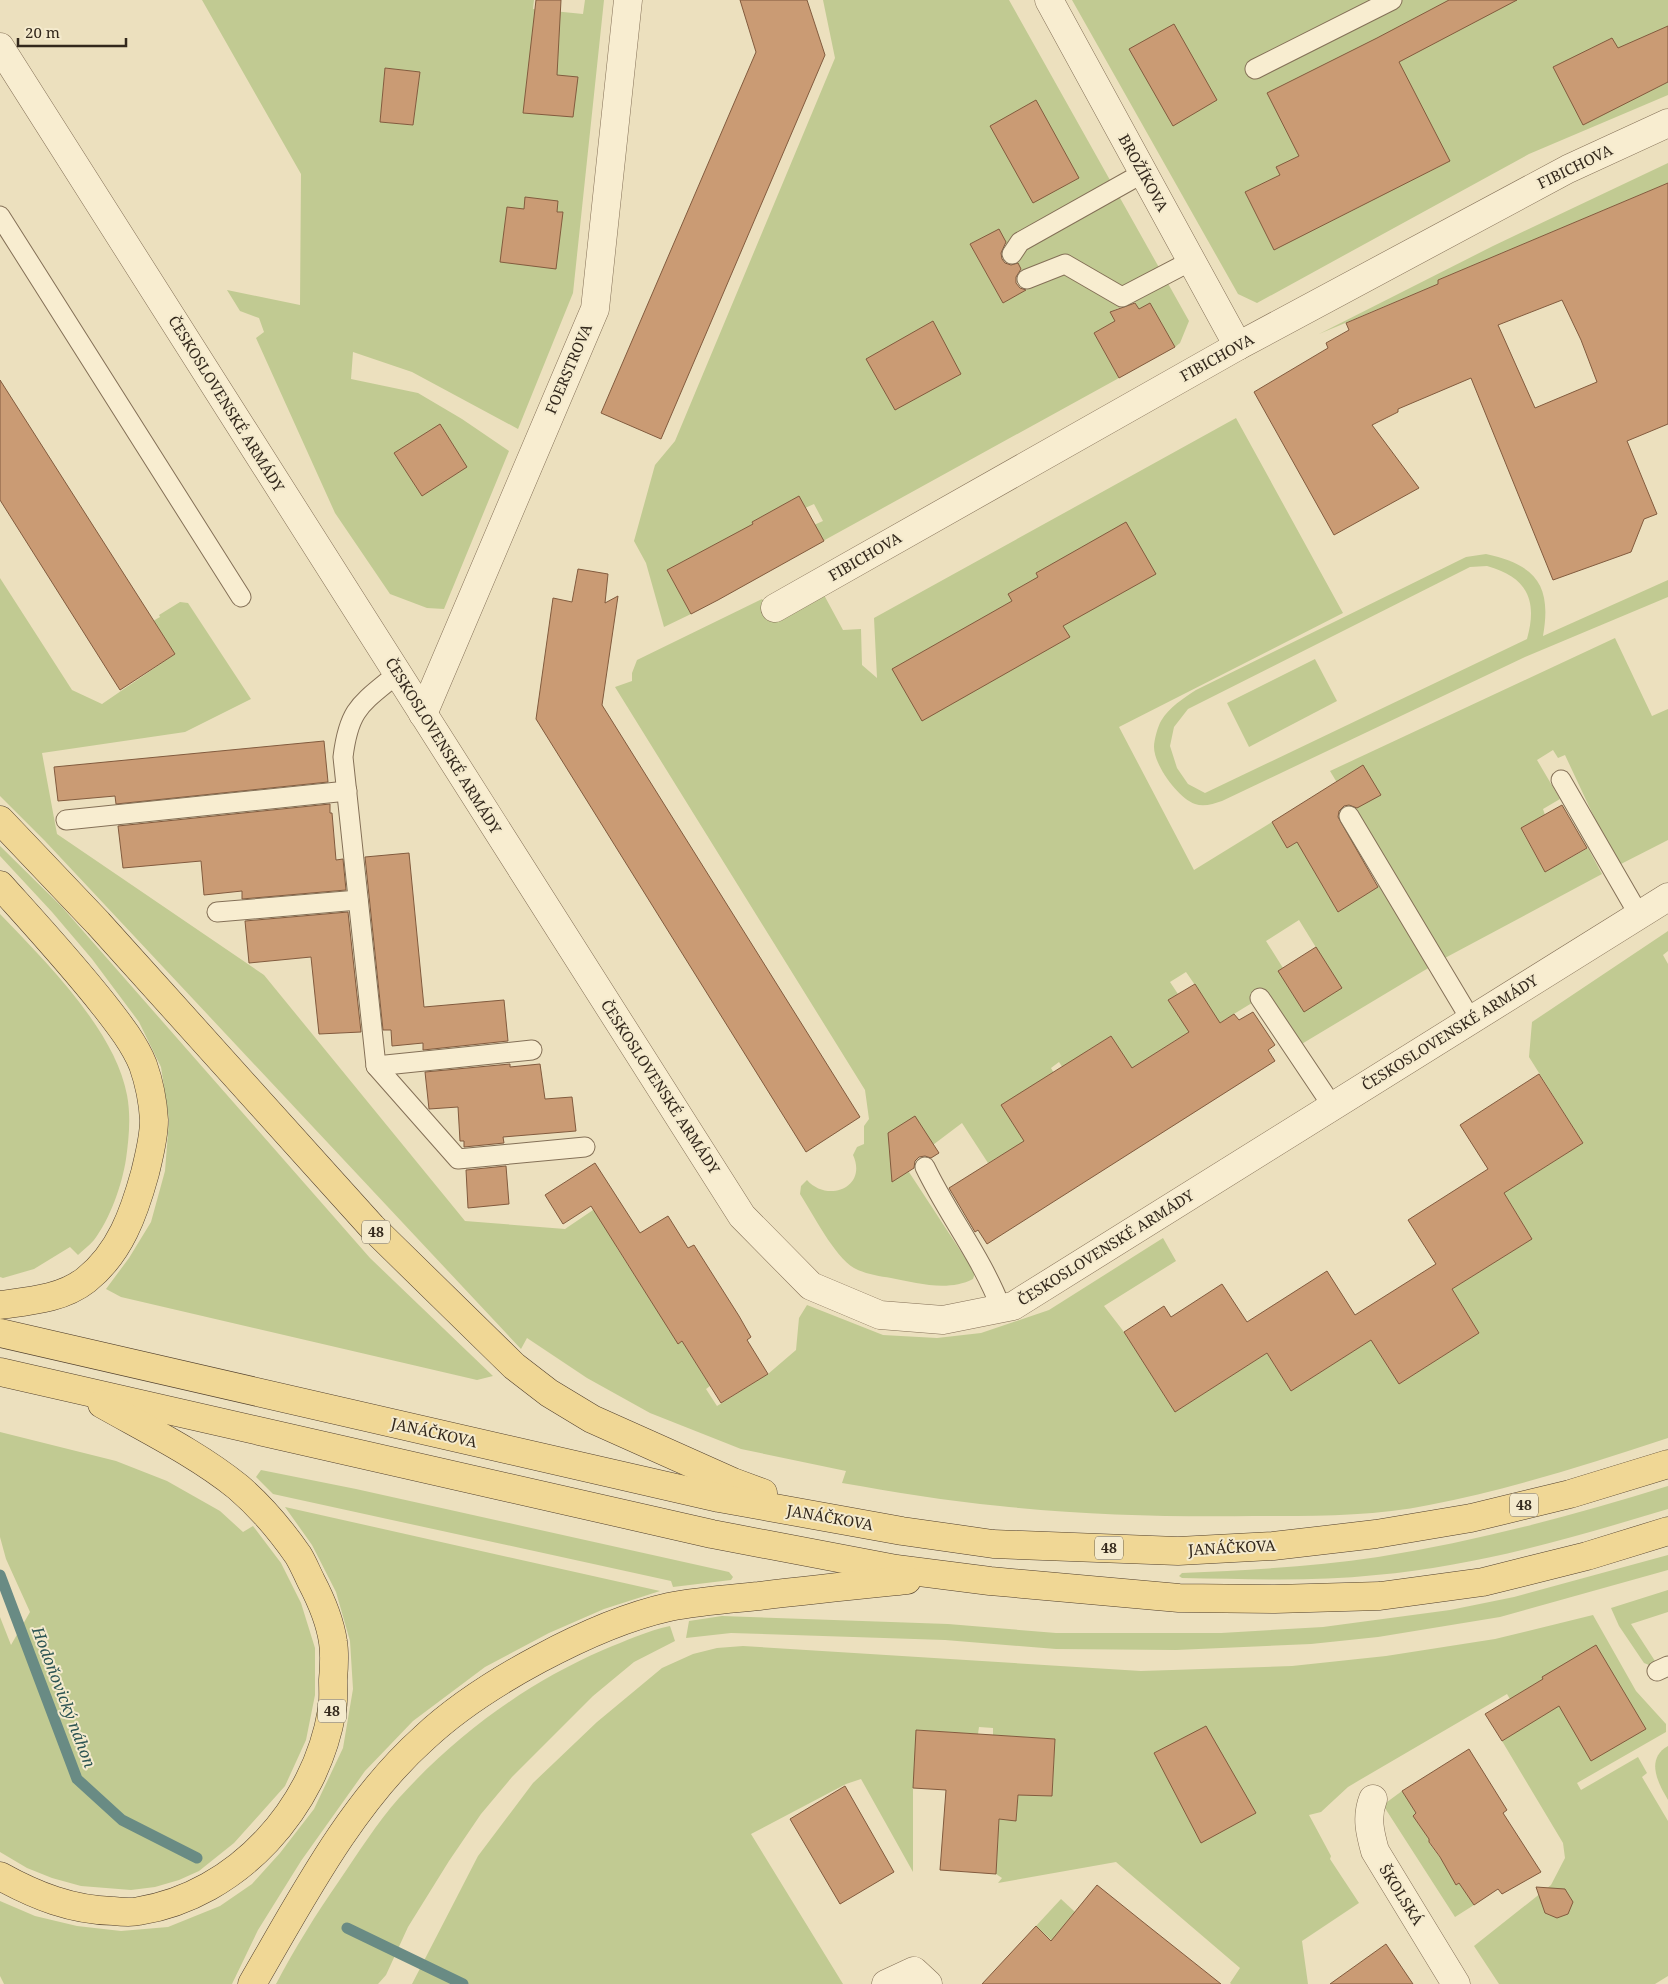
<svg xmlns="http://www.w3.org/2000/svg" width="1668" height="1984" viewBox="0 0 1668 1984" font-family="'Noto Serif',serif">
<style>
.green{fill:#c1ca92;fill-rule:evenodd}
.lines{fill:none;stroke-linecap:round;stroke-linejoin:round}
.stream{stroke:#698b84;stroke-width:11}
.building{fill:#ca9b74;stroke:#825b3e;fill-rule:evenodd}
.lane-casing{stroke:#847057;stroke-width:21}
.street-casing{stroke:#847057;stroke-width:29}
.primary-casing{stroke:#513f2c;stroke-width:29}
.lane{stroke:#f8edd0;stroke-width:19}
.street{stroke:#f8edd0;stroke-width:28}
.primary{stroke:#f0d795;stroke-width:28}
.labels{text-anchor:middle;stroke-width:4;stroke-linejoin:round;paint-order:stroke}
.shield{fill:#f4eacd;stroke:#6d6251;stroke-width:1}
.shield-label{font-size:14px;font-weight:bold;fill:#33281c}
.street-label{font-size:15px;fill:#33281c;stroke:#f4eacd}
.water-label{font-size:16px;font-style:italic;fill:#2b5352;stroke:#f4eacd}
</style>
<rect width="100%" height="100%" fill="#ece0be"/>
<!-- green -->
<g class="green">
<path d="M202,0H534L533,9L583,14L585,0H604L573,293L518,429L412,372L353,352L351,379L418,393L462,419L509,451L444,609L427,608L390,594L335,513L256,338L264,332L259,318L240,311L227,290L300,305L301,174ZM385,68L420,72L413,125L380,122Z"/>
<path d="M823,0H1009L1189,321L1180,343L1175,347L1150,303L1139,309L1134,301L1110,312L1115,321L1094,333L1119,378L823,541L814,525L823,521L814,504L805,508L799,497L752,522L776,567L667,570L691,614L664,627L646,563L634,541L655,465L675,441L835,58ZM998,230L1031,287L1003,303L970,244Z"/>
<path d="M1072,0H1668V95L1529,154L1257,303L1238,294Z"/>
<path d="M1668,163V183L1438,280V284L1319,334L1493,246Z"/>
<path d="M1236,418L1343,613L1119,727L1194,870L1272,822L1287,848L1299,841L1307,859L1338,912L1380,885L1430,967L1300,1045L1260,998L1203,1033L1176,1040L1139,1064L1007,1158L1003,1154L988,1163L962,1123L905,1166L975,1273L973,1279C948,1292 917,1283 891,1278C879,1276 865,1274 854,1268C834,1256 813,1214 800,1194L801,1186L807,1180C827,1203 868,1188 853,1155L857,1147L864,1144V1126L869,1119L865,1090L615,687L632,681V673L637,660L762,599L778,619L824,595L843,630L861,629L862,665L877,678L874,618ZM1299,920L1341,988L1278,971L1283,968L1266,941ZM1186,972L1204,998L1178,1014L1168,1000L1178,994L1170,982ZM1111,1036L1128,1063L1087,1051ZM1059,1062L1068,1076L1059,1082L1051,1068Z"/>
<path d="M1486,554C1536,565 1552,585 1543,636L1668,580V597L1525,657L1222,801C1213,804 1204,807 1195,804C1178,798 1154,765 1154,747C1154,740 1158,726 1161,721C1169,707 1184,698 1196,690L1466,557ZM1487,566C1527,577 1538,600 1527,639L1205,793L1188,784L1177,768L1170,746L1174,727L1188,709L1470,567Z"/>
<path d="M0,578L72,690L102,704L175,654L153,621L160,617L159,615L180,602L188,603L251,699L185,732L42,753L57,834L264,975L465,1221L565,1229L599,1206L617,1248L678,1343L682,1341L710,1386L706,1389L717,1406L768,1374L796,1350L799,1318L807,1305L883,1335L937,1338L981,1333L1049,1310L1163,1238L1176,1261L1104,1306L1124,1332L1175,1412L1267,1353L1291,1391L1371,1340L1399,1384L1479,1333L1452,1289L1532,1239L1504,1193L1583,1143L1529,1057L1532,1022L1668,931V951L1663,955L1668,964V1438C1589,1464 1511,1489 1429,1505C1371,1517 1311,1516 1253,1516C1169,1517 1084,1515 1000,1506C947,1501 894,1492 842,1483L846,1471L741,1449L650,1413L587,1378L527,1338L521,1349L45,841L0,796Z"/>
<path d="M1615,638L1652,716L1668,709V840L1617,866L1565,755L1558,758L1553,750L1537,760L1560,799L1543,809L1545,815L1521,829L1545,872L1588,848L1602,874L1443,959L1330,771Z"/>
<path d="M1315,659L1337,701L1249,747L1227,703Z"/>
<path d="M0,846L62,907L370,1258L493,1376L477,1380L121,1297L106,1289L129,1258L151,1222L165,1171L169,1120L161,1067L139,1022L92,959L52,912L0,856Z"/>
<path d="M0,914C45,961 115,1030 127,1095C131,1116 129,1138 126,1159C122,1185 110,1219 94,1240C90,1245 83,1250 78,1255L70,1247L34,1269L3,1278L0,1277Z"/>
<path d="M0,1432L116,1461L167,1481L220,1511L243,1532L253,1526L281,1563L301,1603L315,1648V1695L306,1740L285,1786L234,1843L199,1871L179,1880L155,1887L131,1890L81,1886L52,1878L27,1868L0,1852V1617L11,1645L30,1612L6,1559L0,1537Z"/>
<path d="M261,1470L356,1489L729,1572L733,1577L731,1580L673,1587L671,1581L273,1494L256,1477Z"/>
<path d="M1668,1486V1509C1572,1538 1476,1566 1376,1575C1312,1582 1246,1579 1182,1578L1179,1576L1182,1573C1248,1570 1313,1567 1378,1557C1477,1541 1572,1516 1668,1486Z"/>
<path d="M285,1507L660,1591L604,1609L549,1633L485,1667L413,1721L365,1771L301,1861L258,1930L232,1984H4L0,1976V1901L35,1916L77,1926L121,1931L168,1927L220,1906L252,1884L280,1853L314,1809L343,1748L353,1689L350,1641L336,1592L312,1545Z"/>
<path d="M1668,1555V1570L1500,1617L1378,1637L1311,1644L1176,1650L1056,1649L945,1640L731,1633L686,1638L689,1621L722,1616L948,1624L1056,1633H1221L1323,1627L1450,1610L1514,1597Z"/>
<path d="M1668,1590V1612L1631,1624L1655,1661L1649,1665L1644,1663L1619,1626L1611,1608Z"/>
<path d="M1593,1615L1636,1691L1666,1724V1732L1577,1783L1581,1790L1638,1757L1647,1773L1642,1777L1668,1821V1976L1655,1984H1499L1474,1946L1551,1885L1565,1858L1563,1843L1502,1741L1526,1726L1507,1694L1358,1781L1348,1787L1321,1812L1309,1815L1331,1856L1330,1859L1359,1903L1302,1941L1308,1984H1231L1230,1983L1240,1968L1116,1862L998,1883L1002,1878L996,1874L999,1819L1016,1820L1018,1795L1052,1796L1055,1739L993,1735V1728L979,1727L978,1734L917,1730L913,1788V1872L861,1779L846,1784L751,1834L843,1984H412L478,1856L533,1783L597,1722L662,1668L693,1654L717,1648L743,1646L1141,1671L1292,1666L1386,1656L1495,1639Z"/>
<path d="M670,1626L675,1641L634,1662L593,1696L512,1777L481,1814L449,1861L408,1927L386,1975L378,1984H276C295,1948 316,1914 339,1881C358,1853 377,1823 399,1798C456,1735 525,1684 603,1650C625,1641 647,1631 670,1626Z"/>
<path d="M1668,1746V1800C1658,1783 1645,1759 1668,1746Z"/>
<path d="M1402,1791L1416,1813L1413,1816L1429,1839V1843L1459,1883L1474,1905L1455,1917L1383,1805Z"/>
<path d="M1061,1899L1075,1912L1074,1961L1036,1926Z"/>
</g>
<g class="lines">
<!-- stream -->
<g class="stream">
<path d="M0,1575L77,1779L122,1820L197,1858"/>
<path d="M347,1928L463,1984"/>
</g>
</g>
<!-- building -->
<g class="building">
<path d="M536,0H561L557,75L578,77L573,117L523,113Z"/>
<path d="M740,0H807L825,55L661,439L601,413L756,52Z"/>
<path d="M1449,0H1517L1399,62L1450,161L1274,250L1245,192L1280,175L1276,167L1299,156L1267,93L1377,38Z"/>
<path d="M1174,24L1217,100L1173,126L1129,49Z"/>
<path d="M1668,26V82L1583,125L1553,67L1612,38L1618,48Z"/>
<path d="M385,68L420,72L413,125L380,122Z"/>
<path d="M1036,100L1079,178L1033,203L990,126Z"/>
<path d="M1668,183V424L1627,441L1657,514L1644,519L1631,552L1553,580L1471,378L1398,409V412L1372,425L1419,488L1334,535L1254,392L1328,348L1326,343L1349,330L1346,323L1438,284V280ZM1562,300L1581,340L1597,382L1535,408L1498,325Z"/>
<path d="M525,197L558,201L557,212H563L556,269L500,262L507,207L524,209Z"/>
<path d="M999,229L1006,242L1001,253L1002,259L1005,263L1011,265L1018,263L1021,269L1016,277V283L1020,288L1026,290L1003,303L970,244Z"/>
<path d="M1135,303L1139,309L1150,303L1175,347L1119,378L1094,333L1115,321L1110,312Z"/>
<path d="M933,321L961,374L895,410L866,359Z"/>
<path d="M0,380L175,654L120,690L0,500Z"/>
<path d="M440,424L467,467L422,496L394,453Z"/>
<path d="M799,496L824,541L718,600L691,614L667,570L753,524L752,522Z"/>
<path d="M1126,522L1156,574L1063,626L1070,637L922,721L892,669L1012,601L1008,594L1038,577L1036,573Z"/>
<path d="M578,569L608,574L605,603L618,596L602,705L860,1117L806,1152L536,719L553,598L572,602Z"/>
<path d="M324,741L328,782L116,804L115,796L58,801L54,767Z"/>
<path d="M1363,765L1381,795L1357,808L1349,805L1344,806L1339,811L1338,817L1378,887L1338,912L1297,842L1287,848L1272,822Z"/>
<path d="M330,804V813H332L336,860L343,859L346,890L242,899V891L204,895L201,861L123,868L118,826Z"/>
<path d="M1562,805L1587,848L1545,872L1521,828Z"/>
<path d="M409,853L424,1007L504,1000L508,1041L423,1050V1043L392,1046L391,1030H383L365,857Z"/>
<path d="M348,912L361,1032L319,1034L311,957L249,963L245,921Z"/>
<path d="M1316,947L1342,988L1304,1012L1278,971Z"/>
<path d="M1195,984L1220,1023L1234,1014L1239,1020L1253,1012L1275,1045L1268,1050L1275,1061L987,1244L978,1230L975,1232L949,1188L1024,1141L1001,1105L1111,1036L1132,1068L1189,1032L1168,1000Z"/>
<path d="M510,1064V1067L540,1064L545,1099L572,1097L576,1131L503,1137L504,1143L464,1147V1141H460L458,1107L429,1109L425,1072Z"/>
<path d="M1539,1074L1583,1143L1504,1193L1532,1239L1452,1289L1479,1333L1399,1384L1371,1340L1291,1391L1267,1353L1175,1412L1124,1332L1164,1306L1171,1317L1222,1284L1247,1322L1327,1271L1355,1315L1436,1264L1408,1220L1488,1169L1460,1125Z"/>
<path d="M915,1116L939,1153L931,1158L925,1156L919,1157L915,1161L914,1168L892,1182L888,1133Z"/>
<path d="M595,1163L640,1233L668,1216L688,1248L694,1245L739,1316L751,1337L747,1340L768,1374L721,1403L682,1341L678,1344L591,1206L563,1224L545,1195Z"/>
<path d="M506,1166L509,1204L468,1208L466,1170Z"/>
<path d="M1596,1645L1646,1729L1591,1761L1559,1706L1502,1741L1485,1714L1543,1679L1542,1677Z"/>
<path d="M1206,1726L1256,1813L1201,1843L1154,1753Z"/>
<path d="M916,1730L1055,1739L1052,1796L1018,1795L1016,1821L999,1819L996,1874L940,1870L946,1790L913,1788Z"/>
<path d="M1469,1749L1507,1810L1503,1813L1541,1872L1502,1894L1498,1889L1474,1905L1459,1883L1456,1885L1440,1857L1429,1842V1839L1413,1816L1416,1813L1402,1791Z"/>
<path d="M845,1786L894,1872L840,1904L790,1819Z"/>
<path d="M1097,1885L1143,1922L1221,1984H982L1036,1926L1051,1941Z"/>
<path d="M1536,1887L1565,1889L1573,1902L1568,1914L1557,1918L1545,1913Z"/>
<path d="M1386,1944L1413,1984H1330Z"/>
</g>
<g class="lines">
<defs>
<g id="lane">
<path d="M1255,69L1392,0"/>
<path d="M0,216L241,597"/>
<path d="M1012,254L1020,242L1143,173"/>
<path d="M1027,279L1065,264L1122,297L1191,261"/>
<path d="M397,674C361,704 349,708 343,757L376,1066L458,1159L585,1147"/>
<path d="M1561,780L1639,915"/>
<path d="M1349,816L1471,1020"/>
<path d="M66,820L347,791"/>
<path d="M217,912L358,900"/>
<path d="M1260,998L1333,1107"/>
<path d="M376,1066L532,1050"/>
<path d="M925,1167C948,1215 982,1258 1001,1308"/>
<path d="M1657,1671L1668,1666"/>
</g>
<g id="street">
<path d="M1049,0L1238,346"/>
<path d="M0,47L742,1216L811,1286L880,1315L943,1320L1013,1306L1668,897"/>
<path d="M775,608L1238,346L1568,169L1668,123"/>
<path d="M423,714L595,309L628,0"/>
<path d="M1373,1799C1366,1817 1370,1833 1375,1851L1456,1984"/>
<path d="M886,1984L914,1971L928,1984"/>
</g>
<g id="primary">
<path d="M0,820L98,923L372,1227L514,1366L549,1393L592,1419L733,1482L763,1493"/>
<path d="M0,885C35,924 71,963 104,1005C118,1023 134,1043 143,1065C149,1082 153,1103 154,1120C154,1138 149,1156 145,1173C134,1213 120,1253 86,1280C62,1299 29,1301 0,1305"/>
<path d="M0,1333L719,1498L902,1531L993,1544L1178,1551L1273,1546L1376,1534L1471,1518L1570,1494L1668,1464"/>
<path d="M0,1372L712,1534L896,1569L990,1581L1179,1598L1275,1599L1380,1596L1483,1582L1587,1556L1668,1531"/>
<path d="M0,1876C36,1896 72,1910 113,1911C122,1912 131,1913 139,1911C238,1895 316,1807 332,1710C334,1701 333,1690 333,1680C334,1668 335,1654 333,1642C330,1621 321,1600 311,1581C307,1573 303,1563 298,1555C282,1532 259,1505 238,1487C197,1454 148,1430 102,1404"/>
<path d="M252,1984C301,1900 351,1803 424,1738C458,1706 498,1681 539,1659C580,1637 624,1617 669,1607C699,1601 729,1599 759,1596C808,1590 858,1585 907,1580"/>
</g>
</defs>
<!-- lane casing -->
<use href="#lane" class="lane-casing"/>
<!-- street casing -->
<use href="#street" class="street-casing"/>
<!-- primary casing -->
<use href="#primary" class="primary-casing"/>
<!-- lane -->
<use href="#lane" class="lane"/>
<!-- street -->
<use href="#street" class="street"/>
<!-- primary -->
<use href="#primary" class="primary"/>
</g>
<g class="labels">
<!-- shield labels -->
<g class="shield">
<rect x="362" y="1220.5" width="28" height="23" rx="4"/>
<rect x="1510" y="1493.5" width="28" height="23" rx="4"/>
<rect x="1095" y="1536.5" width="28" height="23" rx="4"/>
<rect x="318" y="1699.5" width="28" height="23" rx="4"/>
</g>
<g class="shield-label">
<text x="376" y="1237">48</text>
<text x="1524" y="1510">48</text>
<text x="1109" y="1553">48</text>
<text x="332" y="1716">48</text>
</g>
<!-- street labels -->
<g class="street-label">
<text transform="translate(1575 167) rotate(-26)" y="5">FIBICHOVA</text>
<text transform="translate(1143 173) rotate(61)" y="5">BROŽÍKOVA</text>
<text transform="translate(1217 358) rotate(-29)" y="5">FIBICHOVA</text>
<text transform="translate(569 369) rotate(-67)" y="5">FOERSTROVA</text>
<text transform="translate(226 404) rotate(58)" y="5">ČESKOSLOVENSKÉ ARMÁDY</text>
<text transform="translate(865 557) rotate(-30)" y="5">FIBICHOVA</text>
<text transform="translate(443 746) rotate(58)" y="5">ČESKOSLOVENSKÉ ARMÁDY</text>
<text transform="translate(1450 1033) rotate(-32)" y="5">ČESKOSLOVENSKÉ ARMÁDY</text>
<text transform="translate(660 1087) rotate(57)" y="5">ČESKOSLOVENSKÉ ARMÁDY</text>
<text transform="translate(1106 1248) rotate(-32)" y="5">ČESKOSLOVENSKÉ ARMÁDY</text>
<text transform="translate(434 1433) rotate(13)" y="5">JANÁČKOVA</text>
<text transform="translate(830 1518) rotate(10)" y="5">JANÁČKOVA</text>
<text transform="translate(1232 1548) rotate(-3)" y="5">JANÁČKOVA</text>
<text transform="translate(1401 1895) rotate(58)" y="5">ŠKOLSKÁ</text>
</g>
<!-- water labels -->
<g class="water-label">
<text transform="translate(64 1697) rotate(69)" y="6">Hodoňovický náhon</text>
</g>
</g>
<!-- scale -->
<path d="M18 38v8h108v-8" fill="none" stroke="#33281c" stroke-width="2.5"/>
<text x="25" y="38" font-size="15" fill="#33281c" stroke="#f4eacd" stroke-width="4" paint-order="stroke">20 m</text>
</svg>
